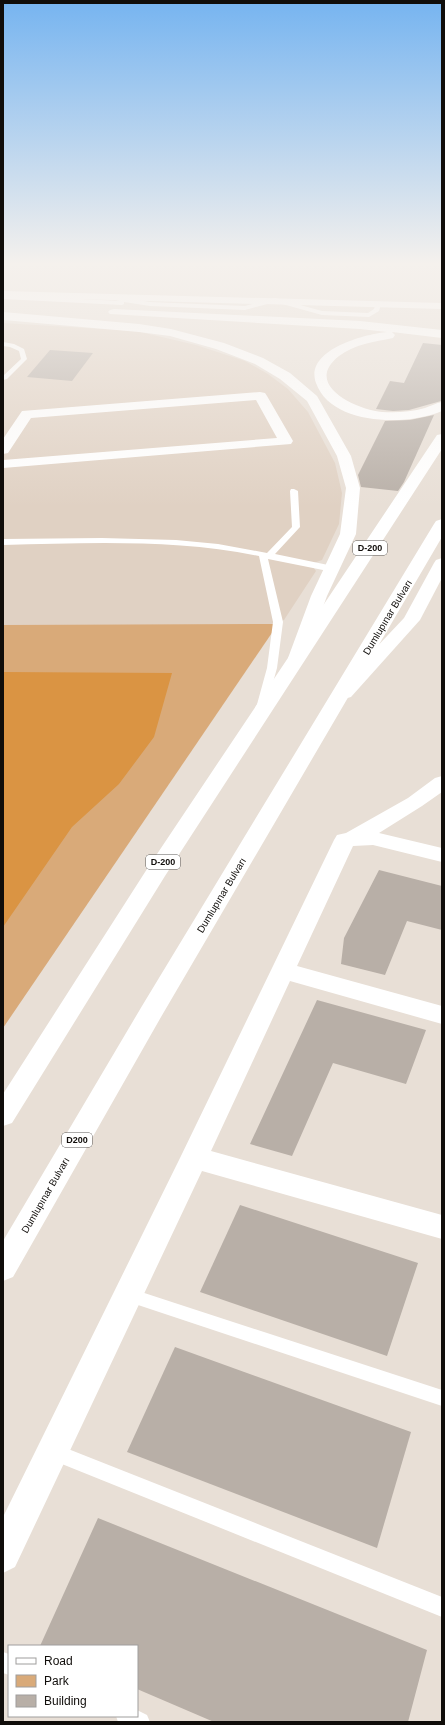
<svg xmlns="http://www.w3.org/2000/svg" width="445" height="1725" viewBox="0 0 445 1725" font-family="Helvetica,sans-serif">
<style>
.built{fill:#e0d1c3}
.green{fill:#d9aa79}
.forest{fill:#da9443}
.building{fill:#b8afa7}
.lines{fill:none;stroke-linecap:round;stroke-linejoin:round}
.lane{fill:#fff;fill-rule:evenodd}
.street{fill:#fff;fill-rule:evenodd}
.primary{fill:#fff;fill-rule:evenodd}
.highway{fill:#fff;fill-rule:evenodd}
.labels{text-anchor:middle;stroke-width:3;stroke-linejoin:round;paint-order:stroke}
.shield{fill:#fff;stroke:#585654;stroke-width:1}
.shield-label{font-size:9px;font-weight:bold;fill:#100d0a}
.street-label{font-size:10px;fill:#100d0a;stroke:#fff}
</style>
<rect width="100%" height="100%" fill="#e8dfd6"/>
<!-- built -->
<path class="built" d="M3,323L136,331L196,345L245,361L268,374L288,389L308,412L335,463L342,493L339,524L322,560L311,564L316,571L284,620L278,622L3,1028Z"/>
<!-- green -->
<path class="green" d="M278,624L3,1028V625Z"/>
<!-- forest -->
<path class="forest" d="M3,672L172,673L154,737L119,784L72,827L3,927Z"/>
<!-- building -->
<g class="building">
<path d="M423,343L442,345V398L441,401L409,410L393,411L376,409L390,381L404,383Z"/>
<path d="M50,350L93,353L72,381L27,377Z"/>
<path d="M434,415L404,482L398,491L361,487L358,475L385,421L410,420Z"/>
<path d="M379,870L442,886V930L407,921L385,975L341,964L344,938Z"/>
<path d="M317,1000L426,1030L406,1084L333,1063L292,1156L250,1144Z"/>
<path d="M240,1205L418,1263L387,1356L200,1292Z"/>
<path d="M175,1347L411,1432L377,1548L127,1452Z"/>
<path d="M98,1518L427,1650L408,1722H214L137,1689V1646H40Z"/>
</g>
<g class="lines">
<!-- lane -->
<g class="lane">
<path d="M3,295L120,301L111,299L110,298L113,296L150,302L245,306L275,298L322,311L368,313L374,309L376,303L381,304L379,311L369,317L322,315L275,302L245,310L150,306L124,302V304L122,305L3,299Z"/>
<path d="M3,342L14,344L24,349L27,359L7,379L3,380V376L21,359L19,351L10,347L3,346Z"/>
<path d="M291,489H294L298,491L300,527L275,554L333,566L337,569L333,572L268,559L283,622L277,668L266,708L261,711L256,708L267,668L273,622L259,556C175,539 89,543 3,545V539L102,538L176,540L218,544L267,553L292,527L290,491Z"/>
<path d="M129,1288L442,1390V1406L123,1300L121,1295L123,1290Z"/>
<path d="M53,1443L442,1597V1617L47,1458L44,1452L47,1446Z"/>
<path d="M3,1652L9,1654V1675L3,1673Z"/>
<path d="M137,1710L147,1715L150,1722H118L116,1716H137Z"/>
</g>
<!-- street -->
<g class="street">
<path d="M260,392L265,393L267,396L293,441L291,444L3,468V460L277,438L256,400L31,418L8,453L3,454V439L22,411Z"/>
<path d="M442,776V792L422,806L379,833L442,848V862L373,845L353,846L297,966L442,1006V1024L290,981L211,1151L442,1215V1239L202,1171L15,1567L3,1573V1517L180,1158L334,840L337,835L346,833L408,798L435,778Z"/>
</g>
<!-- primary -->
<g class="primary">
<path d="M3,291L442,303V309L3,297Z"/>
<path d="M114,309L360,321L442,330V338L392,332L395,335L393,338C374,342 355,344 339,356C302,385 357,410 382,412C396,413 411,412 425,408C431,406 436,403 442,402V411C408,426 331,426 316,383C304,350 365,334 387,332L360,329L110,314L108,312L110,310Z"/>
<path d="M3,312L139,324L171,329L224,343L263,358L290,373L317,396L351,456L360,488L356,534L327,596L303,662L297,663L291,662L288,658L311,596L340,534L346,488L337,456L307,401L280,379L255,364L216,349L170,336L139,332L3,320Z"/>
<path d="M442,558V578L420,620L351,697L344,699L337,697L335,693L337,689L404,618L434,563L436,560Z"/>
</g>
<!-- highway -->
<g class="highway">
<path d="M442,434V449L165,876L12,1123L3,1126V1094L147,869L435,438L437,435Z"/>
<path d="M442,519V537L161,1017L13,1277L3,1281V1241L142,1006L434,524L436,521Z"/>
</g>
</g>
<!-- sky -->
<linearGradient id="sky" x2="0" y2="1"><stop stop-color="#76b4f0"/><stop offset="0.52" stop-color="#f5f1ed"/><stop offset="1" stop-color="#f5f1ed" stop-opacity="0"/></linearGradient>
<rect width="445" height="507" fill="url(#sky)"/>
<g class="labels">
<!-- shield labels -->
<g class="shield">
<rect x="353" y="541" width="34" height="14" rx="3"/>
<rect x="146" y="855" width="34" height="14" rx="3"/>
<rect x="62" y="1133" width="30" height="14" rx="3"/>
</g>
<g class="shield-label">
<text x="370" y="551">D-200</text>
<text x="163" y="865">D-200</text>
<text x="77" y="1143">D200</text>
</g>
<!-- street labels -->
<g class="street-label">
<text transform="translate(387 617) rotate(-59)" y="4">Dumlupınar Bulvarı</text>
<text transform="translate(221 895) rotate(-59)" y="4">Dumlupınar Bulvarı</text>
<text transform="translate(45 1195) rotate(-60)" y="4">Dumlupınar Bulvarı</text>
</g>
</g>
<!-- border -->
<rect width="445" height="1725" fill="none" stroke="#100d0a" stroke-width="8"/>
<!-- legend -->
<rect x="8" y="1645" width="130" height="72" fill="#ffffff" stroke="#9f9e9d"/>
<rect x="16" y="1658" width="20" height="6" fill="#ffffff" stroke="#9f9e9d"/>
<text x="44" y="1665" font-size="12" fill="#100d0a">Road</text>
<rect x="16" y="1675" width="20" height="12" fill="#d9aa79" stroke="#9f9e9d"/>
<text x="44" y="1685" font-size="12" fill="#100d0a">Park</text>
<rect x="16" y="1695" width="20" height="12" fill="#b8afa7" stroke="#9f9e9d"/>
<text x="44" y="1705" font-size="12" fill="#100d0a">Building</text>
</svg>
